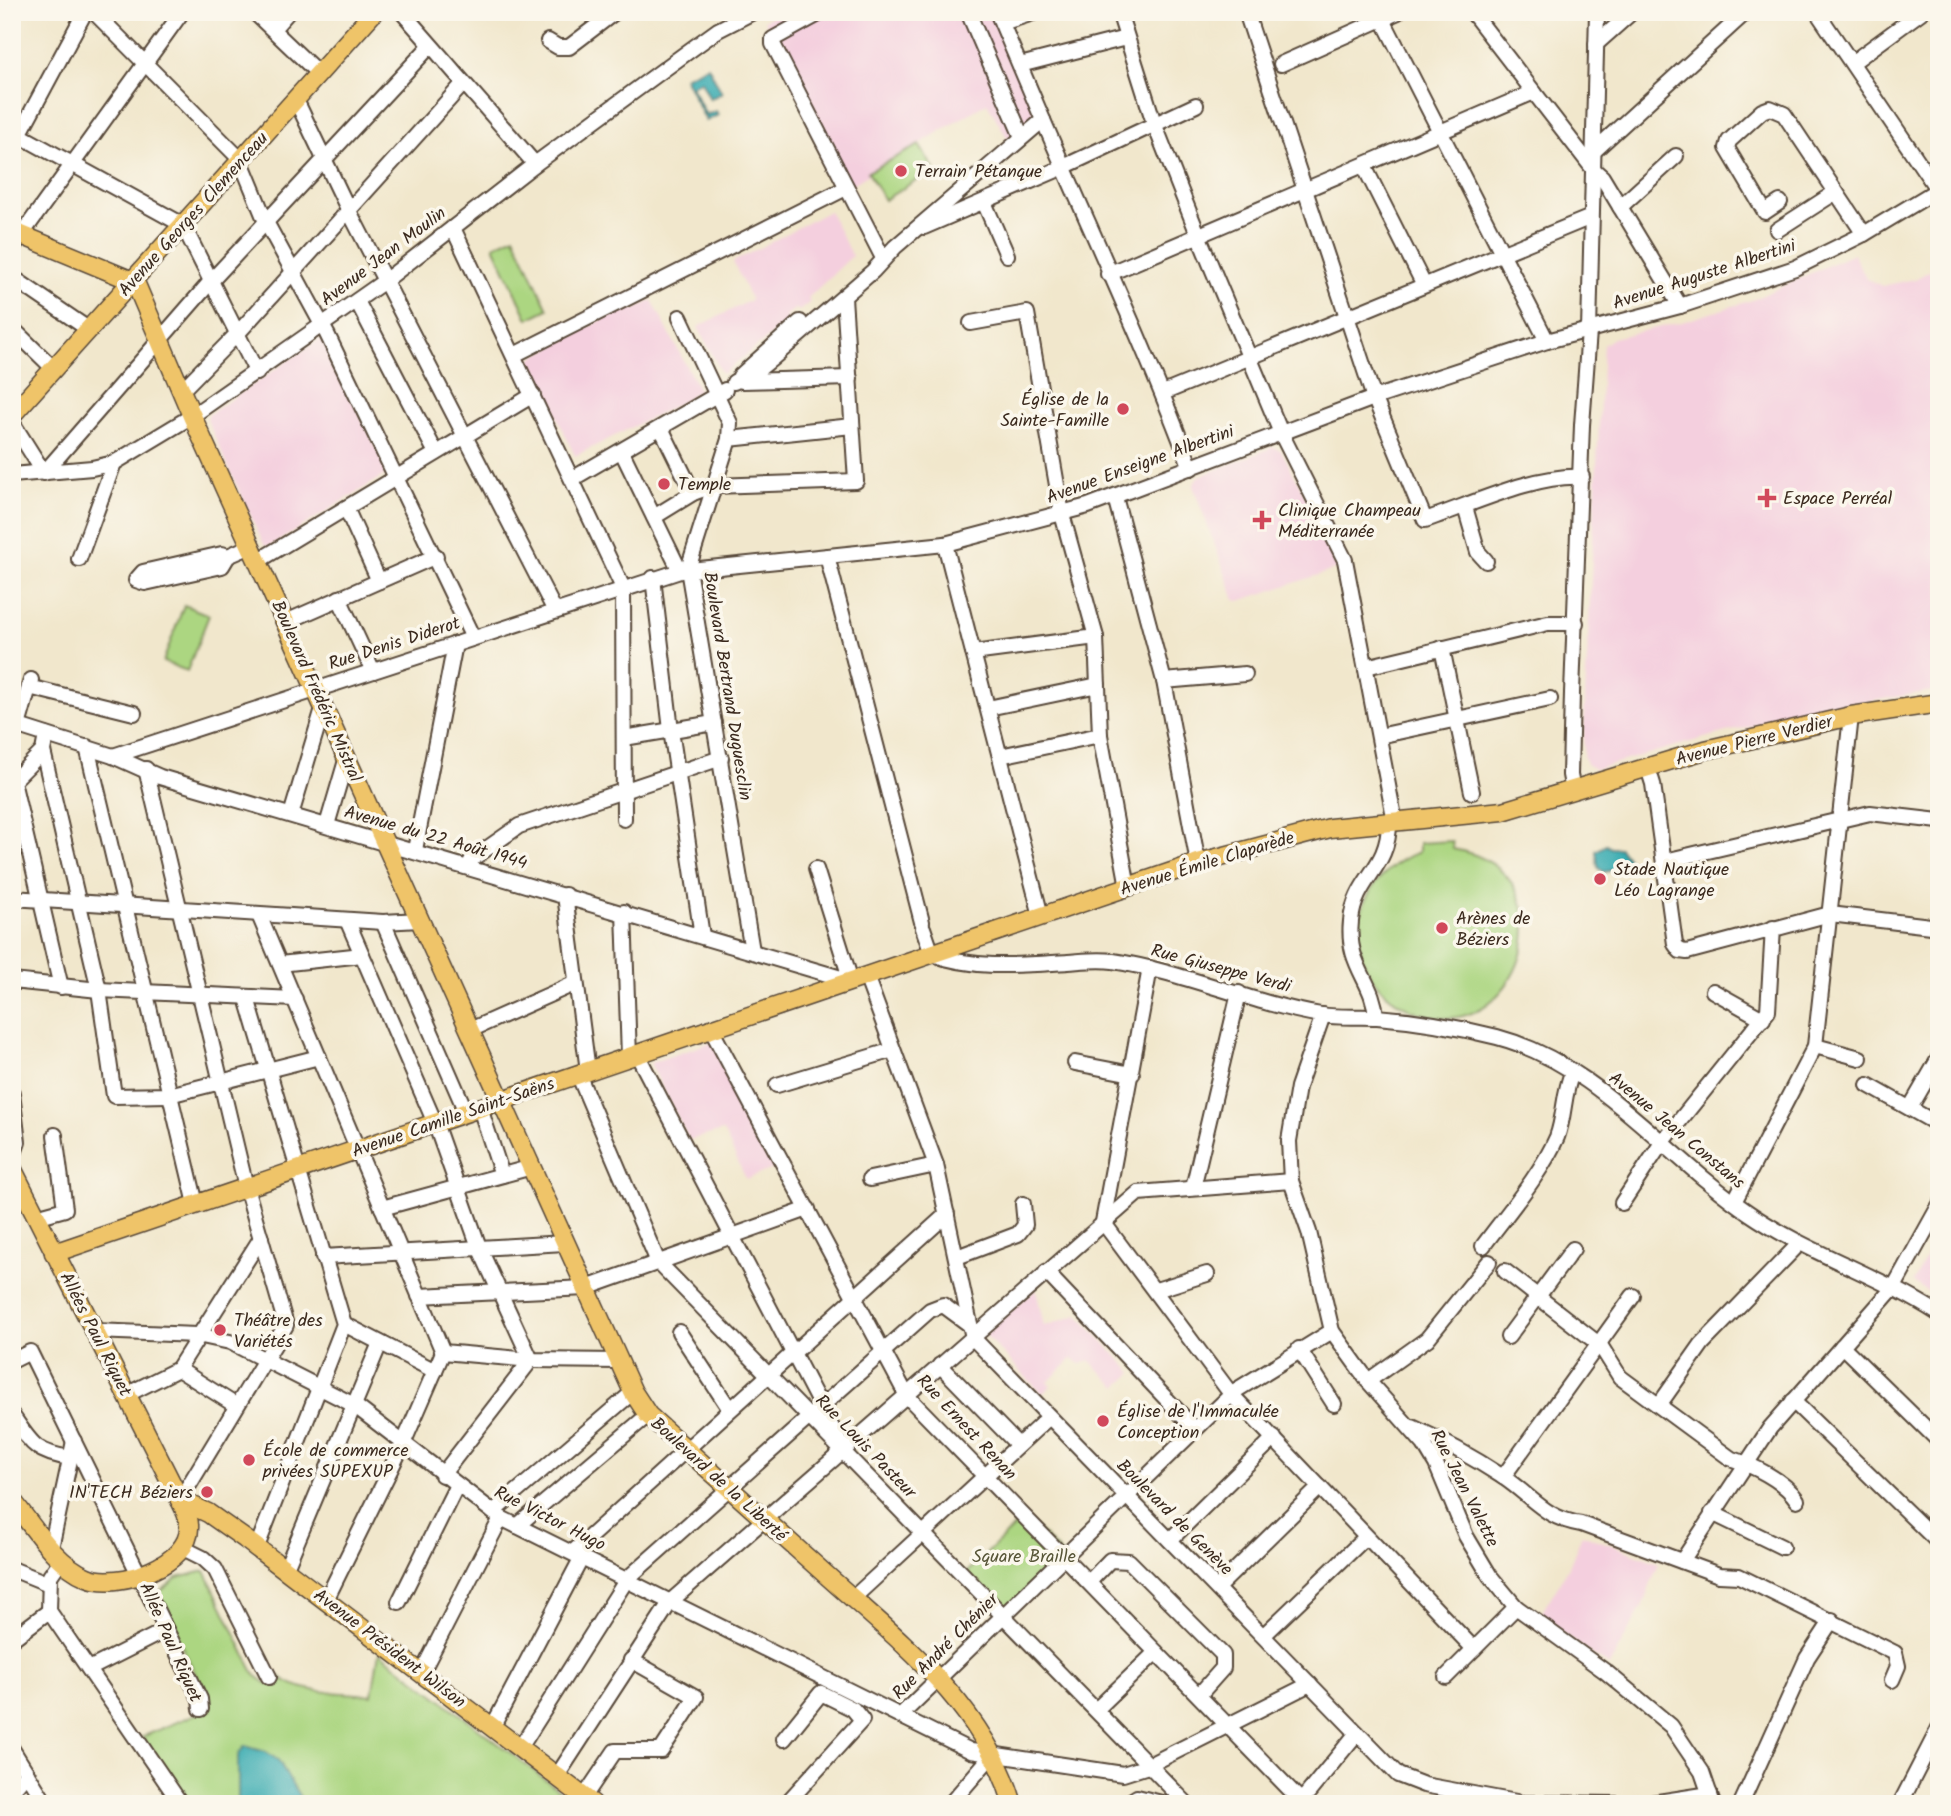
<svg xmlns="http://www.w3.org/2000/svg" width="1951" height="1816" viewBox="0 0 1951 1816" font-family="Kalam,sans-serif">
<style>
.built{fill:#f4cfde}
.green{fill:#acd681;stroke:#748050;stroke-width:2}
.water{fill:#39abb1;stroke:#3a6a68;stroke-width:2}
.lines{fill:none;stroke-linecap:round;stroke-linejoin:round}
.minor-casing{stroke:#564638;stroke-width:18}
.major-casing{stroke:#564638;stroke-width:21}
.minor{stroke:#fff;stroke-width:14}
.major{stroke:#efc469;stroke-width:18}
.poi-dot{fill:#d1495b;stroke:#fbf7ec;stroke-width:2.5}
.labels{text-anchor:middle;stroke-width:7;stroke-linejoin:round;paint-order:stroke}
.poi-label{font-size:18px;fill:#3b2a1e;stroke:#fbf7ec;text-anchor:start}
.street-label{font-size:18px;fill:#3b2a1e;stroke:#fbf7ec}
.park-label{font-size:18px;fill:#575537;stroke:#fbf7ec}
</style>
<rect width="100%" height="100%" fill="#fbf7ec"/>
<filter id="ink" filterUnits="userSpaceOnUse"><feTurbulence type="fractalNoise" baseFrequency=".0143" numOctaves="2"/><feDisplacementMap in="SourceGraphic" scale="14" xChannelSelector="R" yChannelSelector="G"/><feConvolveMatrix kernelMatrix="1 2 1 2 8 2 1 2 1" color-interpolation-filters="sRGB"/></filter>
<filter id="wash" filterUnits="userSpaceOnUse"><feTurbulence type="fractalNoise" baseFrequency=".00686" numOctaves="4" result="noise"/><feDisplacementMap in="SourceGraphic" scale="28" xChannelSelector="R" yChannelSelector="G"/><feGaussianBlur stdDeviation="1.57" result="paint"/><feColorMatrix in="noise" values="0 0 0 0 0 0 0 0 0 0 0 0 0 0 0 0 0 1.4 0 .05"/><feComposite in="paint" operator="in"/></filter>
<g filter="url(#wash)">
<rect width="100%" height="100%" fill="#f1e7cc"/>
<!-- built -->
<g class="built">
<path d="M780,12H992L1037,117L1008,139L987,103L846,188L764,20Z"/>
<path d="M829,211L852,256L808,298L810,302L799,311L796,308L785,316L789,321L722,374L698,327L751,300L733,262Z"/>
<path d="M1853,254L1867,279L1882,286L1915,279L1939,266V690L1853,704L1722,733L1595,769L1586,764L1583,755L1586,677L1603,345L1613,338L1682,322L1752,300Z"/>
<path d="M652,300L699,390L678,404L575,456L530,359L631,304L634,310Z"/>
<path d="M320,339L324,340L387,470L385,475L269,547L264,545L207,420L208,415Z"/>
<path d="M1273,447L1281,450L1343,567L1239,601L1235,600L1193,486L1198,477Z"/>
<path d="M713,1042L778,1167L746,1179L723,1131L689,1140L650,1063Z"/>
<path d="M1939,1232V1300L1913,1282Z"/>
<path d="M1036,1289L1044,1326L1078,1315L1133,1373L1117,1387L1090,1361L1080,1364L1073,1358L1048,1382L1051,1386L1042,1394L984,1334Z"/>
<path d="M1582,1534L1659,1563L1642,1607L1609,1666L1539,1617L1569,1567Z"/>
</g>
<!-- green -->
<g class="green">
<path d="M919,145L934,169L884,200L868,172Z"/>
<path d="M514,236L548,309L528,319L494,246Z"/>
<path d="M184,605L209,615L187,671L163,662Z"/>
<path d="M1452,841L1453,849C1583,872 1517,1058 1412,1010C1392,1001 1376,988 1366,967C1344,919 1372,869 1419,852V843Z"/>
<path d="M1025,1517L1063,1556L1003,1615L964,1575Z"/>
<path d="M205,1571L255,1675L266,1683L280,1677C303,1695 344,1692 372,1695L379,1652L577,1804H188L142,1737L205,1710L203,1706L208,1699L156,1595L177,1578Z"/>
</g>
<!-- water -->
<g class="water">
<path d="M708,66L722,93L710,99L701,81L691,86L706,115L716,111L718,115L706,121L684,77Z"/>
<path d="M1606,845L1611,848H1620L1630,862L1624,868L1604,872L1598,867L1596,851Z"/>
<path d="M245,1746L266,1752L278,1760L304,1804H238V1755Z"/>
</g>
</g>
<g filter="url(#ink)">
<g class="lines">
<defs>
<g id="minor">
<path d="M94,12L240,159L266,222L327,334L473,638"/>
<path d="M254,12L319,74"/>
<path d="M402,12L535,164"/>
<path d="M822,12L773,39V44L883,258"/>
<path d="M968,12L1022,137"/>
<path d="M1119,12L1154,123L1199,237L1281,433L1345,560L1395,822"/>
<path d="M1246,12L1372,392L1425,520C1471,505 1534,474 1582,477"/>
<path d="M1379,12L1547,341"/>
<path d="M1472,12L1594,170L1602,177L1680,306"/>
<path d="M1817,12L1939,192"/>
<path d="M1002,23L1036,12"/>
<path d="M273,29L288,12"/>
<path d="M548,41L558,47H569L615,12"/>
<path d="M1596,44L1632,12"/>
<path d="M1853,62L1921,12"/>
<path d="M1281,64L1398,12"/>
<path d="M1020,65L1126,38"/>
<path d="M296,100L349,211L555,611"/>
<path d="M1043,120C1093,236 1147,350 1191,468"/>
<path d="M12,131L183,225L257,373"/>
<path d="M19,135L85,12"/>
<path d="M1594,151L1746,12"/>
<path d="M1364,166L1424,285"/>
<path d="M984,202L1007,255"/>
<path d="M1780,202L1765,212L1727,148L1729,141L1762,111L1770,108L1784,114L1864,234"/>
<path d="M1620,207L1676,156"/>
<path d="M924,227L1059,169L1196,105"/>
<path d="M453,228L623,588L624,819"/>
<path d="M1777,230L1836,192"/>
<path d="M12,248L182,12"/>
<path d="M1108,274L1534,92"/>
<path d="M12,277L88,329"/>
<path d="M357,301L436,453"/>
<path d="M680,317L730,423L729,439L688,569L752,951"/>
<path d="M971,323L1027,313L1062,514L1096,637L1100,735L1128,887"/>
<path d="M12,328L53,368"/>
<path d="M514,355L846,188"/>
<path d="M740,376L800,322"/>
<path d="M742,381L850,378"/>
<path d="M734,382L758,370L774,357L873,271L895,247L1043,120L997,12"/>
<path d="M181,391L238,333L463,84"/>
<path d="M1163,393L1591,217"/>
<path d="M12,422L44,473L212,280L430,46"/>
<path d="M661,428L693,493"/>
<path d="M729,439L852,426"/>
<path d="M622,452L680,571"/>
<path d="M12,475L92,468L114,463L192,416L386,280L535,164L689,51L718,30L753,12"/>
<path d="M572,479L725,390"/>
<path d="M1115,497L1164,681L1198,863"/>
<path d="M1465,507L1478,552L1486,561"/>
<path d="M346,508L379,581"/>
<path d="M654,517L693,493L713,486L856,481L844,297"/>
<path d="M945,544L1041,916"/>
<path d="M228,556L222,566L145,583L136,580L143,572L222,554L228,556L251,546"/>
<path d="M827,556L922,922"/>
<path d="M79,559L114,463"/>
<path d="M258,561L533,395"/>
<path d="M653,578L671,730L702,936"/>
<path d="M339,598L373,671"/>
<path d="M286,622L436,556"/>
<path d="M1442,648L1472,792"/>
<path d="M973,653L1096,637"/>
<path d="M1366,667L1548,623H1576"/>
<path d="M1164,681L1245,674"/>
<path d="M29,687L134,713"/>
<path d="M988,708L1098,685"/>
<path d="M12,724L113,756L160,777L851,981"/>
<path d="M12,735L18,726L31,680"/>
<path d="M46,735L43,751L99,990L114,1096L169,1095L319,1057"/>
<path d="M1379,736L1550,699"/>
<path d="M624,738L714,723"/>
<path d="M87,747L196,1204"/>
<path d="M43,751L13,781L61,987"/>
<path d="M113,756L680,571L945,544L1088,506L1374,398L1547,341L1680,306L1795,268L1864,234L1939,189"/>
<path d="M1000,756L1100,735"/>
<path d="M1648,768L1653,784L1675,944L1680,951L1687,952L1830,914L1939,927"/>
<path d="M146,769L246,1187L286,1325L180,1500"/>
<path d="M1573,791L1570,775L1572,693L1582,425L1589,331L1597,12"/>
<path d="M291,815L324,705"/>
<path d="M327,825L347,757"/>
<path d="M415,850L455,644"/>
<path d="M1665,861L1870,813L1939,821"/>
<path d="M469,866L472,859L519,826L721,758"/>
<path d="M816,869L851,981"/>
<path d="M565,895L588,1071"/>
<path d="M12,898L383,922L420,920"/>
<path d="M624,912L629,1057"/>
<path d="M259,915L443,1352"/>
<path d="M347,920L435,1123L479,1247L531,1360L442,1475"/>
<path d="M383,922L466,1112"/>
<path d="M923,928L932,954C976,970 1022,965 1068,962C1083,961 1098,959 1113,961C1184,972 1250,1003 1321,1015C1339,1018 1359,1016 1377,1017C1417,1020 1457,1027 1497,1037C1598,1064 1665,1156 1749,1213C1809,1254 1879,1275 1939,1314"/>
<path d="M280,964L362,955"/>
<path d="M1150,968L1103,1222L1231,1394L1474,1649"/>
<path d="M866,976L936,1165L973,1338L1398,1775L1424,1785L1522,1803L1618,1804"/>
<path d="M12,981L99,990L295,999"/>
<path d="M1713,991L1763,1019"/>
<path d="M247,998L344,1324L257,1547"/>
<path d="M1323,1015L1298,1087L1289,1141L1291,1181L1309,1232L1332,1331L1368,1381L1424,1444L1436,1464L1466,1536L1490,1576L1516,1607L1606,1672L1671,1726L1702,1772L1713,1804"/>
<path d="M1376,1017C1374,980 1346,967 1351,921C1355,878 1389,869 1389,823"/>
<path d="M711,1029L907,1396L1304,1804"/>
<path d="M470,1030L576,983"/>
<path d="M1815,1046L1860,1058"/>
<path d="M637,1054L839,1441"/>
<path d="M1075,1063L1132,1074"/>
<path d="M578,1074L658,1262L1187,1804"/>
<path d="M777,1085L893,1050"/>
<path d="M1868,1085L1939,1125"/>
<path d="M12,1093L18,1142L12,1159"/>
<path d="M480,1108L502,1175"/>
<path d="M1910,1108L1939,1058"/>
<path d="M870,1179L936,1165"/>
<path d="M1193,1188L1239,993"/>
<path d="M1734,1202L1815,1046L1851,716"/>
<path d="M1622,1203L1661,1144L1768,1011L1773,928"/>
<path d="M382,1208L532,1167"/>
<path d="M36,1217L65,1209L55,1135"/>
<path d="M1483,1246C1508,1212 1540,1176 1557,1137C1565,1116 1563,1094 1572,1073"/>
<path d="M323,1257L565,1243"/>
<path d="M957,1257L1018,1234L1025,1225L1023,1204"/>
<path d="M1505,1271L1600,1345L1620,1377L1730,1458C1752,1465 1784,1480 1797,1500"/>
<path d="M1046,1272L1194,1428"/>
<path d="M1156,1290L1207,1274"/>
<path d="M419,1296L586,1288L808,1209"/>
<path d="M344,1324L435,1371"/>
<path d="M94,1331L197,1335L230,1342L354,1405L501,1518L971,1751L1123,1774L1145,1767L1310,1684"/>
<path d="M679,1332L729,1408"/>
<path d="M1508,1337L1573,1249"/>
<path d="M1842,1346L1939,1441"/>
<path d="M1299,1349L1334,1404"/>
<path d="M443,1352L531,1360L619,1361"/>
<path d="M12,1361L30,1352L200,1699L201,1709"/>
<path d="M940,1365L1018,1445"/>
<path d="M178,1369L235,1405"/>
<path d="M1368,1381L1427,1339L1489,1262"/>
<path d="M126,1395L178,1369L261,1238"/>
<path d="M1793,1401L1939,1543"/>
<path d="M1659,1405L1702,1344L1799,1244"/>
<path d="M12,1415C32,1444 34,1452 70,1458"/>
<path d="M1412,1427C1444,1441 1474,1458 1503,1477C1533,1497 1544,1518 1581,1524L1719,1575L1739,1576L1895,1653L1898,1666L1892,1680"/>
<path d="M1503,1477L1633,1296"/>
<path d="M493,1512L633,1392"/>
<path d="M1712,1513L1782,1547"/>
<path d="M517,1526L648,1415"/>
<path d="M1170,1540L1274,1438"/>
<path d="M51,1548L74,1441"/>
<path d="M183,1548L203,1558L215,1569L269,1677"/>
<path d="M573,1552L947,1214"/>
<path d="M61,1560L50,1576L49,1611L181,1804"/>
<path d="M1682,1561L1770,1428L1894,1287L1939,1206"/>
<path d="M286,1568L380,1343"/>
<path d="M12,1569L49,1584"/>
<path d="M1089,1582L1110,1560L1129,1561L1223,1655V1668L1199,1695"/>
<path d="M1218,1587L1320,1487"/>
<path d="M852,1599L1048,1418"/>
<path d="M326,1600L403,1444L443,1352"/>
<path d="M399,1602L456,1487"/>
<path d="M1264,1635L1366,1537"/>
<path d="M12,1639L49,1611"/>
<path d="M89,1669L166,1630"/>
<path d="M422,1672L501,1518"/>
<path d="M1446,1677L1516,1607"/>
<path d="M1097,1709L1156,1652"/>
<path d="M901,1715L1235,1391L1332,1331"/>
<path d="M493,1726L582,1557"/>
<path d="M784,1739L821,1693L853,1709L862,1720L786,1804"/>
<path d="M520,1748L627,1579L930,1310L943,1305L970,1325"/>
<path d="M12,1749L46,1804"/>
<path d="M557,1776L671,1601L1138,1193L1291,1181"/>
<path d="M12,1790L27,1773"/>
<path d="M584,1797L615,1751H661L696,1697L631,1660"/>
<path d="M950,1804L993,1754"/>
<path d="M1126,1804L1137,1797L1166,1804"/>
<path d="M1299,1804L1357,1733"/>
<path d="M1645,1804L1710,1794"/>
<path d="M1741,1804L1807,1658L1832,1620"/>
<path d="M1900,1804L1939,1728"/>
</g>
<g id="major">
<path d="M12,231L135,282"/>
<path d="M135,282L192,416L633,1392L648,1415C706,1467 764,1519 823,1572C897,1639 983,1703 1013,1804"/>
<path d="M12,415L374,12"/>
<path d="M12,1168L180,1500C184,1508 189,1517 189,1525C192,1565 118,1590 87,1577C55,1564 33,1526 12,1500"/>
<path d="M54,1253L1198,863L1330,828L1503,811L1705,750L1851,716L1939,703"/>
<path d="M180,1500L208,1513L245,1539L593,1804"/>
</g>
</defs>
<!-- minor casing -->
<use href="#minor" class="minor-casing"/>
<!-- major casing -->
<use href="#major" class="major-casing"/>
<!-- minor -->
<use href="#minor" class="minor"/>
<!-- major -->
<use href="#major" class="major"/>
</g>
</g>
<!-- markers -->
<g class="poi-dot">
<circle cx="901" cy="171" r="7"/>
<circle cx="1123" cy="409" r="7"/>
<circle cx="664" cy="484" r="7"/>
<path d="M1763.5 487.5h7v7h7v7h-7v7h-7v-7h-7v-7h7z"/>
<path d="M1258.5 509.5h7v7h7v7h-7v7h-7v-7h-7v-7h7z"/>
<circle cx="1600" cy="879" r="7"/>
<circle cx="1442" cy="928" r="7"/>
<circle cx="220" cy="1330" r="7"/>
<circle cx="1103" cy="1421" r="7"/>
<circle cx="249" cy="1460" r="7"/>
<circle cx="207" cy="1492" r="7"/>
</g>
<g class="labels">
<!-- poi labels -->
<g class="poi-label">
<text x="915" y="177">Terrain Pétanque</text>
<text x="1109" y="405" text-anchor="end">Église de la<tspan x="1109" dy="21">Sainte-Famille</tspan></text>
<text x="678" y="490">Temple</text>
<text x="1783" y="504">Espace Perréal</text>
<text x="1278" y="516">Clinique Champeau<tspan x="1278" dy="21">Méditerranée</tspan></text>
<text x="1614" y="875">Stade Nautique<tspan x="1614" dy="21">Léo Lagrange</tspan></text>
<text x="1456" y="924">Arènes de<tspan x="1456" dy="21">Béziers</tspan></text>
<text x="234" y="1326">Théâtre des<tspan x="234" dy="21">Variétés</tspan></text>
<text x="1117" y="1417">Église de l'Immaculée<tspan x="1117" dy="21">Conception</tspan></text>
<text x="263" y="1456">École de commerce<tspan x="263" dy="21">privées SUPEXUP</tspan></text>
<text x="193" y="1498" text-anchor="end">IN'TECH Béziers</text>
</g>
<!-- street labels -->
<g class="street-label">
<text transform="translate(193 214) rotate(-48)" y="6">Avenue Georges Clemenceau</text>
<text transform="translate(383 256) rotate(-37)" y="6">Avenue Jean Moulin</text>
<text transform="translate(1704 274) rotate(-18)" y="6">Avenue Auguste Albertini</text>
<text transform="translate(1140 464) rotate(-20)" y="6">Avenue Enseigne Albertini</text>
<text transform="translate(394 643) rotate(-18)" y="6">Rue Denis Diderot</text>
<text transform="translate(728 686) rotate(81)" y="6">Boulevard Bertrand Duguesclin</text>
<text transform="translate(317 691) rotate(66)" y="6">Boulevard Frédéric Mistral</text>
<text transform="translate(1754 740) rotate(-14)" y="6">Avenue Pierre Verdier</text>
<text transform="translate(436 837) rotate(16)" y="6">Avenue du 22 Août 1944</text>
<text transform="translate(1207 863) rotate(-17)" y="6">Avenue Émile Claparède</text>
<text transform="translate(1221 968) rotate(15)" y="6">Rue Giuseppe Verdi</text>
<text transform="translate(453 1117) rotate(-19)" y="6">Avenue Camille Saint-Saëns</text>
<text transform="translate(1677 1130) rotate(40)" y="6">Avenue Jean Constans</text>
<text transform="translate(96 1334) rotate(63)" y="6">Allées Paul Riquet</text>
<text transform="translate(967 1427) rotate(47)" y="6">Rue Ernest Renan</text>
<text transform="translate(866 1446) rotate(46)" y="6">Rue Louis Pasteur</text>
<text transform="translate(719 1479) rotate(42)" y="6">Boulevard de la Liberté</text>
<text transform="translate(1465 1488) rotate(63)" y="6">Rue Jean Valette</text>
<text transform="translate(1175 1517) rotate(45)" y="6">Boulevard de Genève</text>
<text transform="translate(550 1518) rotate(27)" y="6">Rue Victor Hugo</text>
<text transform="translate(171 1642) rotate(66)" y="6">Allée Paul Riquet</text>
<text transform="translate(945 1646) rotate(-45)" y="6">Rue André Chénier</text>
<text transform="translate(390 1648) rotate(37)" y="6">Avenue Président Wilson</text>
</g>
<!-- park labels -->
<g class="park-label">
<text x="1024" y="1562">Square Braille</text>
</g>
</g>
<!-- margin -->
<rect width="1951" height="1816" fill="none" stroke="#fbf7ec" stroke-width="42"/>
</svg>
